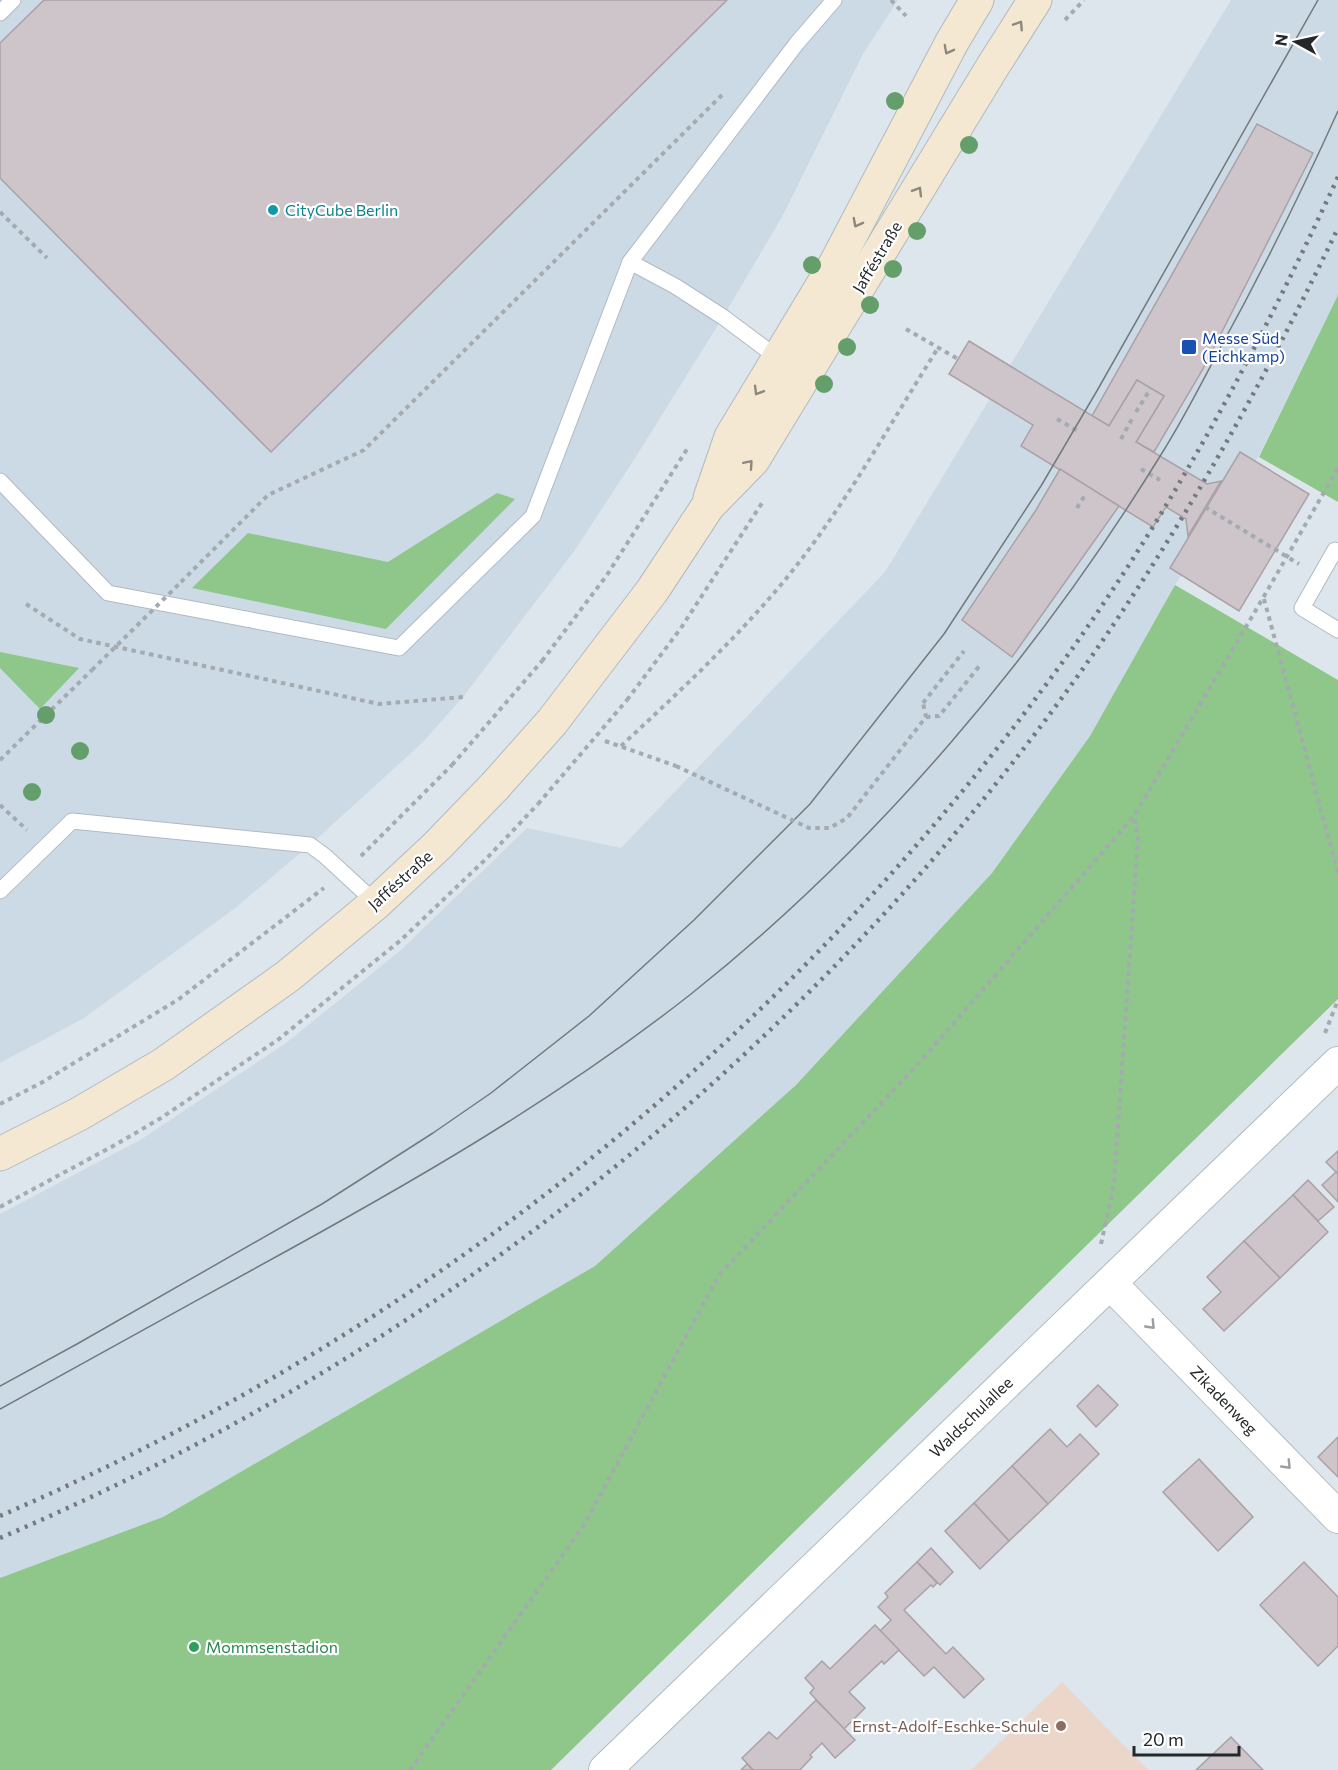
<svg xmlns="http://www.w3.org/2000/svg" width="1338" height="1770" viewBox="0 0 1338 1770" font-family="Commissioner,sans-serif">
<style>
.built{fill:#ccdae6}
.education{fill:#ecd6c9}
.green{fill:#8fc68a}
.building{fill:#cec5cb;stroke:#aaa1a7;stroke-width:1.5}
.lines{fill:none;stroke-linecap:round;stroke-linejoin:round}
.service-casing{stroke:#b1bac1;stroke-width:17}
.minor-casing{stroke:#b1bac1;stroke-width:34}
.secondary-casing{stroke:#b1bac1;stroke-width:35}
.path{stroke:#a3aab0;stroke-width:4;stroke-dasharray:4.5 4.5;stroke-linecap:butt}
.service{stroke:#fff;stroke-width:15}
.minor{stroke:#fff;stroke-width:32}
.secondary{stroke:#f4e8d2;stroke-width:33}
.tram{stroke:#73797d;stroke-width:1.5}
.rail{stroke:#73797d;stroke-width:4.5;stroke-dasharray:3 6;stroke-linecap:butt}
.secondary-bridge-casing{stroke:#b1bac1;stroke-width:35;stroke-linecap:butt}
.path-bridge{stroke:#a3aab0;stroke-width:4;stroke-dasharray:4.5 4.5;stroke-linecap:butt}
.secondary-bridge{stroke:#f4e8d2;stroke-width:33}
.tree{fill:#639e6b}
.oneway{stroke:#8c887e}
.oneway2{stroke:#9d9e9f}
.culture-dot{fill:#0f9aa8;stroke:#fff;stroke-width:2}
.transit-dot{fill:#1a4fb4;stroke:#fff;stroke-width:2}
.leisure-dot{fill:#2e9e5b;stroke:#fff;stroke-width:2}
.education-dot{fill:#8d6e63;stroke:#fff;stroke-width:2}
.labels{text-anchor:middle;stroke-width:4.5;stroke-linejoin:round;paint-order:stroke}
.culture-label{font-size:16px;fill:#0d838f;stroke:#fff;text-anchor:start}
.street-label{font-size:16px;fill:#25282a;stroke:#fff}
.transit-label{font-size:16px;fill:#164399;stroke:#fff;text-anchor:start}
.leisure-label{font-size:16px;fill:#27864d;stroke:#fff;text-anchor:start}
.education-label{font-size:16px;fill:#785e54;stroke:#fff;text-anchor:end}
</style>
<rect width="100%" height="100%" fill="#dde6ed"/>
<!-- built -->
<g class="built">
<path d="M0,0H898L863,54L782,217L723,317L637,455L575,550L463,697L422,743L310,845L234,909L84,1018L0,1063Z"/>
<path d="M1231,0H1338V295L1258,457L1175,585L1090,736L992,873L796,1085L595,1266L163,1517L0,1578V1214L140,1140L286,1043L401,950L527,828L621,848L885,572Z"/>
</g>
<!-- education -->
<path class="education" d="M1062,1682L1148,1770H971Z"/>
<!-- green -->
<g class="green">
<path d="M1338,295V502L1259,457Z"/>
<path d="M497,493L515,499L386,629L192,588L248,533L388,562Z"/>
<path d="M1175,585L1338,680V999L551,1770H0V1578L163,1517L595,1266L796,1085L992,873L1090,736Z"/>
<path d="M0,652L79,668L40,709L0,668Z"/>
</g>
<!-- building -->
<g class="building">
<path d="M44,0H727L271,452L0,178V43Z"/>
<path d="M1257,124L1313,153L1203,369L1154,452L1136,442L1164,396L1137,380L1109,426L1092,416Z"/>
<path d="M969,341L1109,426L1137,380L1164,396L1136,442L1207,484L1221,481L1188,536L1186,519L1166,507L1153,527L1021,446L1033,425L949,374Z"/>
<path d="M1240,452L1309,494L1239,611L1170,568Z"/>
<path d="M1060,469L1119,506L1012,657L962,620L1036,510Z"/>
<path d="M1338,1151V1174L1326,1162Z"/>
<path d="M1336,1172L1338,1174V1202L1322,1185Z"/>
<path d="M1308,1180L1334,1207L1318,1221L1293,1195Z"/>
<path d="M1293,1195L1328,1232L1280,1278L1244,1241Z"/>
<path d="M1244,1241L1280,1278L1224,1331L1203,1309L1221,1292L1207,1277Z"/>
<path d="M1098,1385L1118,1405L1096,1427L1077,1406Z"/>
<path d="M1050,1429L1067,1447L1080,1434L1099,1454L1048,1504L1012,1466Z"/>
<path d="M1338,1437V1477L1318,1457Z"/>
<path d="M1199,1459L1253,1517L1218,1551L1163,1492Z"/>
<path d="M1012,1466L1048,1504L1009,1541L974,1503Z"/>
<path d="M974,1503L1009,1541L980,1569L945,1531Z"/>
<path d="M931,1548L953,1572L940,1585L917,1562Z"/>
<path d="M917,1562L937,1583L933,1587L931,1585L904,1610L946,1654L953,1647L984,1679L964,1698L934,1667L924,1676L880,1631L891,1620L878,1607L888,1597L885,1593Z"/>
<path d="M1304,1562L1338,1597V1646L1318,1666L1260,1605Z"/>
<path d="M875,1625L899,1650L884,1664L882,1661L849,1692L865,1708L844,1729L810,1693L814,1688L805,1678L822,1661L830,1669Z"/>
<path d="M816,1700L855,1740L835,1758L822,1743L810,1755L812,1757L800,1770H753L742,1758L769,1732L777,1739Z"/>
<path d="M1231,1737L1263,1770H1196Z"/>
<path d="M747,1764L753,1770H741Z"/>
</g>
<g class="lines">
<defs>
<g id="service">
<path d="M0,13L13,0"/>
<path d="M630,262L797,43L834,0"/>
<path d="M0,481L108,593L399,648L533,516L630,262L675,286L723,317L778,358"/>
<path d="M1338,552L1335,550L1302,608L1338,630"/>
<path d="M0,891L72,821L310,845L325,856L376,903"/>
</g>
<g id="minor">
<path d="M1110,1283L1338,1517"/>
<path d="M605,1770L1338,1063"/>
</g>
<g id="secondary">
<path d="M710,498L731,437L836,263L952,42L977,0"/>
<path d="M584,680L652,591L708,506L753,460L993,66L1035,0"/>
<path d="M0,1154L79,1114L164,1064L288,976L376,903L437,846L495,786"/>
</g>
</defs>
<!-- service casing -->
<use href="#service" class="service-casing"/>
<!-- minor casing -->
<use href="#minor" class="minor-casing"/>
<!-- secondary casing -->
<use href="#secondary" class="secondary-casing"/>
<!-- path -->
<g class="path">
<path d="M891,0L906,16"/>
<path d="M1065,20L1084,0"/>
<path d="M0,212L47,258"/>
<path d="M906,329L958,359"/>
<path d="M1136,412L1151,388"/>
<path d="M1057,419L1078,431"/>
<path d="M1121,439L1133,417"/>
<path d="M1141,469L1160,480"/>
<path d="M1205,507L1299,564"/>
<path d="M1077,508L1085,495"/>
<path d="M181,582L268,495L364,450L722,95"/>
<path d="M1264,599L1338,873"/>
<path d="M26,604L80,639L379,704L463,697"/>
<path d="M542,661L607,575L689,446"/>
<path d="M627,700L681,628L762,503"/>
<path d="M923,703L964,651"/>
<path d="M926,717L939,716L981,664"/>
<path d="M605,741L676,766"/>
<path d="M621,746C678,693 735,640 785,580C844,508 888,427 938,348"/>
<path d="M0,760L92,670"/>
<path d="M0,805L27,830"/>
<path d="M361,856L452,765"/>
<path d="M1325,1033L1338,1000"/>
<path d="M0,1104L41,1083L179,999L324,888"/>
<path d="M0,1207L115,1145L161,1118L279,1039L401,940L488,857L538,804"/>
<path d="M1101,1244L1114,1184L1138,837L1134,817"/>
<path d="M410,1770L584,1525L719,1275L919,1063L1134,816L1263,598L1338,468"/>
</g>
<!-- service -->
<use href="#service" class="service"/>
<!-- minor -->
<use href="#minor" class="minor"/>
<!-- secondary -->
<use href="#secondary" class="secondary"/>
<!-- tram -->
<g class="tram">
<path d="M0,1386L77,1344L322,1204L433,1133L491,1093L589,1016L694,920L810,804L944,634L1041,486L1098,389L1318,0"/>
<path d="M0,1409C85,1363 168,1316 252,1270C404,1187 555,1101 691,994C876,847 1039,654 1162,453C1183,420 1200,386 1218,352C1261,274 1301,193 1338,111"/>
</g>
<!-- rail -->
<g class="rail">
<path d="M0,1516C424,1332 787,1039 1059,667C1170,515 1259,347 1338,177"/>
<path d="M0,1538C429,1355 805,1056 1077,677C1178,536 1263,384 1338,228"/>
</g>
<defs>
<path id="secondary-bridge" d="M495,786L552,722L584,680"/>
</defs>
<!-- secondary-bridge casing -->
<use href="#secondary-bridge" class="secondary-bridge-casing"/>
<!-- path-bridge -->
<g class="path-bridge">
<path d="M92,670L179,584"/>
<path d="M452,765L542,661"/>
<path d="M676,766L809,828H830L847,818L926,717L923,703"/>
<path d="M538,804L627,700"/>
</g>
<!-- secondary-bridge -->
<use href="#secondary-bridge" class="secondary-bridge"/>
</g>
<!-- trees -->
<g class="tree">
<circle cx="895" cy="101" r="9"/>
<circle cx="969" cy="145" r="9"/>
<circle cx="917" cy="231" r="9"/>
<circle cx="812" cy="265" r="9"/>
<circle cx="893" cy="269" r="9"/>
<circle cx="870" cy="305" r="9"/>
<circle cx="847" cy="347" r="9"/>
<circle cx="824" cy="384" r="9"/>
<circle cx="46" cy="715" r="9"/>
<circle cx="80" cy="751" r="9"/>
<circle cx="32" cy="792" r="9"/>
</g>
<!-- one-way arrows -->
<defs><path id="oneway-chevron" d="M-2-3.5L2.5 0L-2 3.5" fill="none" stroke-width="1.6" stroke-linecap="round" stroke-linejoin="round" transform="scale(1.5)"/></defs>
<g class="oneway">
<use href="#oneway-chevron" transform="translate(1019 25) rotate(-57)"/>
<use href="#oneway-chevron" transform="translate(948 50) rotate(118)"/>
<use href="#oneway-chevron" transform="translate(918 191) rotate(-59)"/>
<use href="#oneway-chevron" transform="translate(857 223) rotate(118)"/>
<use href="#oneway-chevron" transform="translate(758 391) rotate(121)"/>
<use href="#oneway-chevron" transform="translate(749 464) rotate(-49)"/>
</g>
<g class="oneway2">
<use href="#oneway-chevron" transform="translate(1151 1325) rotate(46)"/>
<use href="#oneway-chevron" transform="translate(1287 1465) rotate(46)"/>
</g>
<!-- markers -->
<circle class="culture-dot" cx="273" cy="210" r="6"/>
<rect class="transit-dot" x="1181" y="339" width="16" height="16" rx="3"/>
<circle class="leisure-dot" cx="194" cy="1647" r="6"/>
<circle class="education-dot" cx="1061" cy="1726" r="6"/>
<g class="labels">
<!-- culture labels -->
<g class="culture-label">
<text x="285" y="216">CityCube Berlin</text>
</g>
<!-- street labels -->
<g class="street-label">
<text transform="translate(877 257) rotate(-59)" y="6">Jafféstraße</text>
<text transform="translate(400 880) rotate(-42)" y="6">Jafféstraße</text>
<text transform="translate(1224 1400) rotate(46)" y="6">Zikadenweg</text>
<text transform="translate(971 1417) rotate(-44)" y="6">Waldschulallee</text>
</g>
<!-- transit labels -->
<g class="transit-label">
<text x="1202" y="344">Messe Süd<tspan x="1202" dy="18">(Eichkamp)</tspan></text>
</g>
<!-- leisure labels -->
<g class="leisure-label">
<text x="206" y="1653">Mommsenstadion</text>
</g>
<!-- education labels -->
<g class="education-label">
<text x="1049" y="1732">Ernst-Adolf-Eschke-Schule</text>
</g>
</g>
<!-- north arrow -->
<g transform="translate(1296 42) rotate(278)" stroke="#ffffff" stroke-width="4.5" paint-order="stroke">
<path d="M0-4.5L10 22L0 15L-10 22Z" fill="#25282a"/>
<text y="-9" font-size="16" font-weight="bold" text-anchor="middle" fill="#25282a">N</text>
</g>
<!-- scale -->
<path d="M1134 1746v9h105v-9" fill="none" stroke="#25282a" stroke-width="3"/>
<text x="1143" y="1746" font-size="18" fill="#25282a" stroke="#ffffff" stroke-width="4.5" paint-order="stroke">20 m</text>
</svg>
